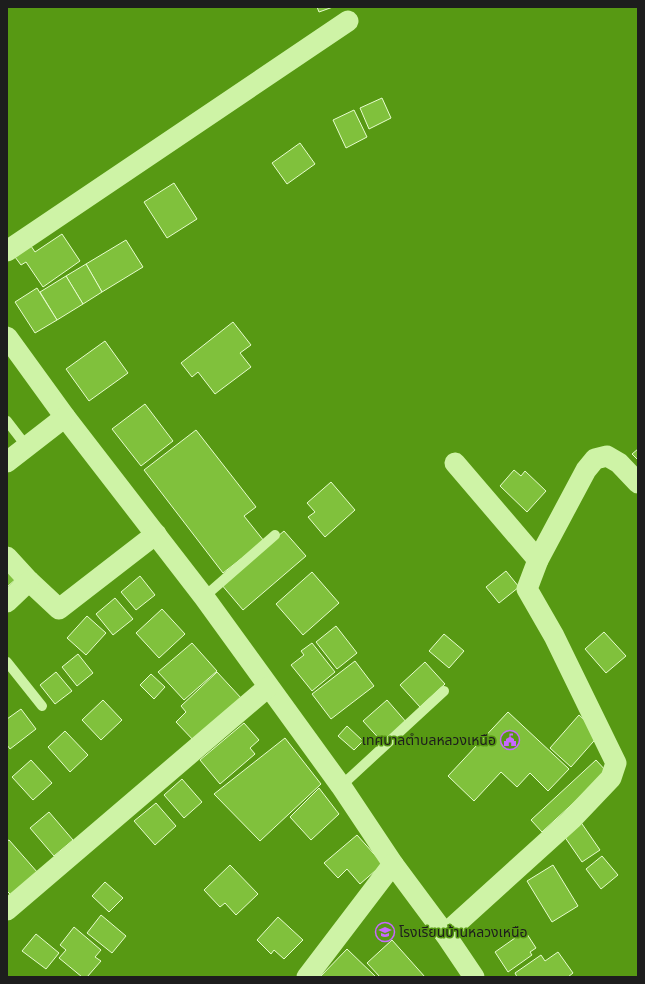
<svg xmlns="http://www.w3.org/2000/svg" width="645" height="984" viewBox="0 0 645 984" font-family="Cabin,'Noto Sans Thai',sans-serif">
<style>
.building{fill:#80c13c;stroke:#e7fdce}
.lines{fill:none;stroke-linecap:round;stroke-linejoin:round}
.lane{stroke:#cef3a6;stroke-width:10}
.street{stroke:#cef3a6;stroke-width:21}
.labels{text-anchor:middle;stroke-width:3;stroke-linejoin:round;paint-order:stroke}
.poi-label{font-size:14px;fill:#1d1d1d;stroke:#579913;text-anchor:end}
</style>
<rect width="100%" height="100%" fill="#579913"/>
<!-- building -->
<g class="building">
<path d="M317,7H333L319,12Z"/>
<path d="M382,98L391,118L369,129L360,108Z"/>
<path d="M354,110L367,137L346,148L333,120Z"/>
<path d="M300,143L315,164L287,184L272,163Z"/>
<path d="M174,183L197,219L167,238L144,202Z"/>
<path d="M62,234L80,261L43,287L26,262L21,265L15,257L31,246L35,252Z"/>
<path d="M126,240L143,267L102,292L86,264Z"/>
<path d="M86,264L102,292L83,304L66,276Z"/>
<path d="M66,276L83,304L57,320L40,292Z"/>
<path d="M37,288L57,320L35,333L15,302Z"/>
<path d="M233,322L251,345L240,353L251,367L215,394L198,372L192,377L181,363Z"/>
<path d="M105,341L128,373L89,401L66,369Z"/>
<path d="M145,404L173,441L141,466L112,429Z"/>
<path d="M196,430L256,507L244,516L264,541L223,573L144,470Z"/>
<path d="M638,449V460L632,454Z"/>
<path d="M514,470L521,476L525,471L546,491L527,512L500,486Z"/>
<path d="M331,482L355,510L325,537L308,517L315,512L307,503Z"/>
<path d="M284,531L306,556L243,610L221,584Z"/>
<path d="M7,566L17,578L7,587Z"/>
<path d="M506,571L519,587L499,603L486,587Z"/>
<path d="M312,572L339,603L303,635L276,604Z"/>
<path d="M140,576L155,595L136,610L121,592Z"/>
<path d="M115,598L133,619L113,635L96,614Z"/>
<path d="M162,609L185,634L159,658L136,633Z"/>
<path d="M87,616L106,633L86,655L67,638Z"/>
<path d="M336,626L357,653L337,669L316,642Z"/>
<path d="M604,632L626,656L606,673L585,649Z"/>
<path d="M444,634L464,651L449,668L429,651Z"/>
<path d="M192,643L217,671L184,700L158,672Z"/>
<path d="M312,643L335,672L312,691L291,665L304,655L301,651Z"/>
<path d="M78,654L93,673L77,686L62,667Z"/>
<path d="M355,661L374,686L331,719L312,694Z"/>
<path d="M425,662L445,684L420,707L400,685Z"/>
<path d="M56,672L72,691L55,704L40,685Z"/>
<path d="M217,672L242,699L196,743L176,722L186,712L181,706Z"/>
<path d="M151,674L165,687L154,699L140,685Z"/>
<path d="M103,700L122,720L101,740L82,720Z"/>
<path d="M387,700L407,723L384,744L363,721Z"/>
<path d="M21,709L36,729L10,749L7,745V719Z"/>
<path d="M508,712L569,769L548,791L530,773L517,787L501,772L474,801L448,776Z"/>
<path d="M579,715L600,734L571,767L550,748Z"/>
<path d="M244,723L259,740L250,748L255,754L220,784L200,760Z"/>
<path d="M347,726L363,741L354,750L338,736Z"/>
<path d="M65,731L88,755L70,772L48,747Z"/>
<path d="M285,738L321,784L260,841L214,794Z"/>
<path d="M31,760L52,783L33,800L12,777Z"/>
<path d="M596,760L607,772L542,832L531,820Z"/>
<path d="M182,779L202,802L184,818L164,795Z"/>
<path d="M319,788L339,814L311,840L290,817Z"/>
<path d="M156,803L176,826L155,845L134,821Z"/>
<path d="M49,812L73,840L54,856L30,828Z"/>
<path d="M580,821L600,850L582,862L562,833Z"/>
<path d="M357,835L383,864L360,884L347,869L338,878L324,863Z"/>
<path d="M9,840L38,873L12,896L7,891V841Z"/>
<path d="M602,856L618,875L601,889L586,869Z"/>
<path d="M230,865L258,894L236,915L225,903L220,907L204,890Z"/>
<path d="M553,865L578,906L552,922L527,881Z"/>
<path d="M105,882L123,898L109,912L92,896Z"/>
<path d="M101,915L126,936L112,953L87,933Z"/>
<path d="M278,917L303,940L284,959L274,950L271,954L257,940Z"/>
<path d="M74,927L101,950L95,957L101,961L87,977H82L59,958L66,950L60,945Z"/>
<path d="M525,931L536,948L530,952L532,955L508,972L495,952Z"/>
<path d="M36,934L59,953L46,969L22,951Z"/>
<path d="M392,940L425,977H380L367,963Z"/>
<path d="M347,949L376,977H320Z"/>
<path d="M558,952L573,973L568,977H517L515,973L541,955L545,961Z"/>
</g>
<g class="lines">
<!-- lane -->
<g class="lane">
<path d="M7,421L27,447"/>
<path d="M204,597L275,535"/>
<path d="M7,662L42,706"/>
<path d="M341,786L444,691"/>
</g>
<!-- street -->
<g class="street">
<path d="M7,251L348,21"/>
<path d="M7,337L65,417L204,597L341,786L393,864L445,934L474,977"/>
<path d="M7,462L65,417"/>
<path d="M455,463L538,560"/>
<path d="M7,557L29,581L59,609L156,534"/>
<path d="M7,602L29,581"/>
<path d="M7,910L268,687"/>
<path d="M445,934L572,819L611,778L616,763L554,636L527,589L538,560L586,470L595,459L607,456L619,463L638,483"/>
<path d="M307,977L393,864"/>
</g>
</g>
<!-- icons -->
<defs>
<symbol id="civic-ring" viewBox="-11 -11 22 22"><circle r="9.5" fill="#579913" stroke="#c868ff" stroke-width="1.5"/><path d="M-.6-6.5H3V-4.5H.6V-3L4-1V1h2V6H-6V1h2V-1L-.6-3ZM-1.2 2.5V6h2.4V2.5Z" fill="#c868ff"/></symbol>
<symbol id="school-ring" viewBox="-11 -11 22 22"><circle r="9.5" fill="#579913" stroke="#c868ff" stroke-width="1.5"/><path d="M0-5L7-2L0 1L-7-2ZM-4 1L0 2.5L4 1V4Q0 6-4 4Z" fill="#c868ff"/></symbol>
</defs>
<g fill-rule="evenodd">
<use href="#civic-ring" x="499" y="729" width="22" height="22"/>
<use href="#school-ring" x="374" y="921" width="22" height="22"/>
</g>
<g class="labels">
<!-- poi labels -->
<g class="poi-label">
<text x="496" y="745">เทศบาลตำบลหลวงเหนือ</text>
<text x="399" y="937" text-anchor="start">โรงเรียนบ้านหลวงเหนือ</text>
</g>
</g>
<!-- border -->
<rect width="645" height="984" fill="none" stroke="#1d1d1d" stroke-width="16"/>
</svg>
